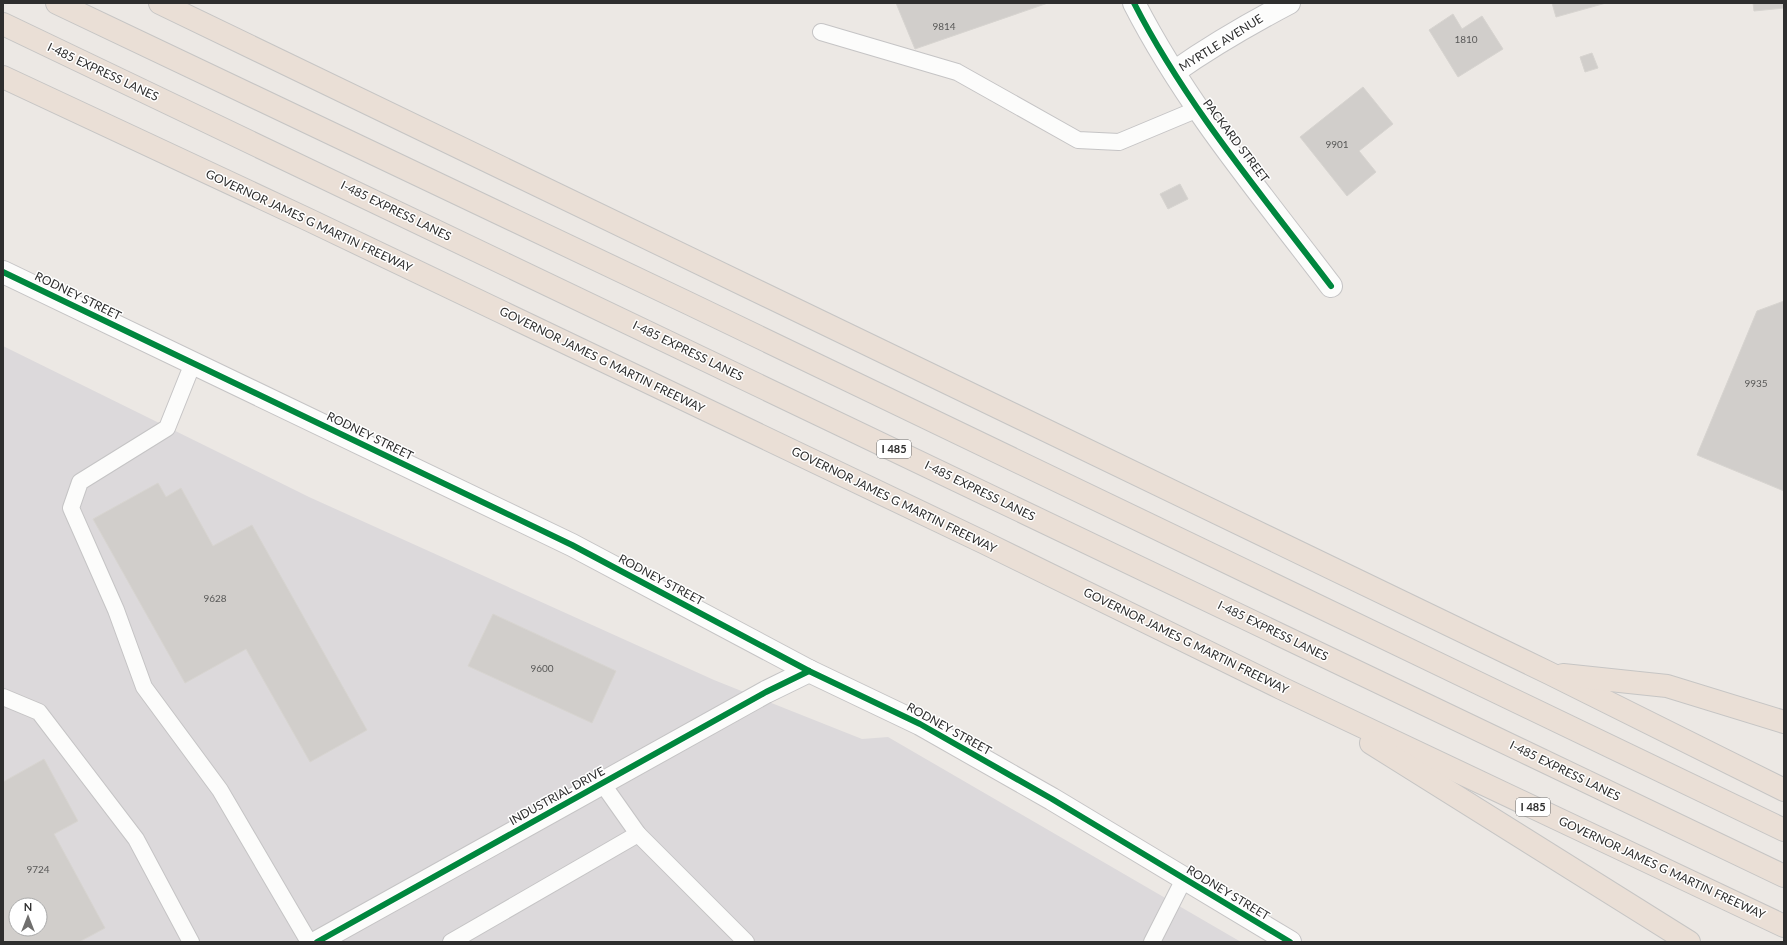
<svg xmlns="http://www.w3.org/2000/svg" width="1787" height="945" viewBox="0 0 1787 945" font-family="Lato,sans-serif">
<style>
.industrial{fill:#dcd9db;fill-rule:evenodd}
.building{fill:#d1cecb;stroke:#d7d4d0;fill-rule:evenodd}
.lines{fill:none;stroke-linecap:round;stroke-linejoin:round}
.service-casing{stroke:#c5c4c5;stroke-width:18}
.minor-casing{stroke:#c5c4c5;stroke-width:24}
.tertiary-casing{stroke:#c5c4c5;stroke-width:24}
.motorway-casing{stroke:#c6c5c4;stroke-width:24}
.service{stroke:#fcfcfb;stroke-width:16}
.minor{stroke:#fcfcfb;stroke-width:22}
.tertiary{stroke:#fcfcfb;stroke-width:22}
.motorway{stroke:#eadfd6;stroke-width:22}
.cycleway-casing{stroke:#fff;stroke-width:8}
.cycleway{stroke:#00873e;stroke-width:6}
.labels{text-anchor:middle;stroke-width:3;stroke-linejoin:round;paint-order:stroke}
.number-label{font-size:10px;fill:#585857}
.shield{fill:#fff;stroke:#6d6d6d;stroke-width:1}
.shield-label{font-size:11px;font-weight:bold;fill:#2e2e2e}
.street-label{font-size:12px;fill:#2e2e2e;stroke:#fff}
</style>
<rect width="100%" height="100%" fill="#ece8e4"/>
<!-- industrial -->
<path class="industrial" d="M3,346L309,497L714,680L862,739L888,737L1241,942H3ZM16,905H40V929H16Z"/>
<!-- building -->
<g class="building">
<path d="M896,3H1048L915,49Z"/>
<path d="M1552,3H1606L1556,17Z"/>
<path d="M1753,3H1784V8L1754,11Z"/>
<path d="M1453,14L1462,29L1482,16L1503,49L1458,77L1429,30Z"/>
<path d="M1592,53L1598,68L1585,72L1580,57Z"/>
<path d="M1363,87L1393,124L1359,151L1376,172L1347,196L1300,137Z"/>
<path d="M1180,184L1188,199L1168,209L1160,194Z"/>
<path d="M1784,301V491L1697,455L1757,311Z"/>
<path d="M158,483L166,497L181,488L213,546L252,525L367,730L310,762L246,649L185,683L93,519Z"/>
<path d="M493,614L616,671L592,723L468,666Z"/>
<path d="M44,759L78,821L54,834L105,928L79,942H3V782ZM16,905H40V929H16Z"/>
</g>
<g class="lines">
<defs>
<g id="service">
<path d="M821,32L957,72L1078,140L1119,142L1198,109"/>
<path d="M193,363L167,428L80,482L71,508L116,610L144,687L220,790L309,942"/>
<path d="M3,697L39,712L136,839L191,942"/>
<path d="M602,783L638,834L746,942"/>
<path d="M451,942L638,834"/>
<path d="M1152,942L1184,879"/>
</g>
<g id="minor">
<path d="M1134,3C1186,105 1262,195 1331,286"/>
<path d="M1174,72C1211,46 1249,24 1289,3"/>
<path d="M3,272L572,545L809,671L920,724L1052,799L1290,942"/>
</g>
<path id="tertiary" d="M317,942L766,692L809,671"/>
<g id="motorway">
<path d="M57,3L688,303L1784,830"/>
<path d="M160,3L1549,673L1784,790"/>
<path d="M3,24L1784,876"/>
<path d="M3,77L309,220L985,543L1281,688L1784,926"/>
<path d="M1563,675L1667,686L1784,722"/>
<path d="M1371,743L1689,942"/>
</g>
</defs>
<!-- service casing -->
<use href="#service" class="service-casing"/>
<!-- minor casing -->
<use href="#minor" class="minor-casing"/>
<!-- tertiary casing -->
<use href="#tertiary" class="tertiary-casing"/>
<!-- motorway casing -->
<use href="#motorway" class="motorway-casing"/>
<!-- service -->
<use href="#service" class="service"/>
<!-- minor -->
<use href="#minor" class="minor"/>
<!-- tertiary -->
<use href="#tertiary" class="tertiary"/>
<!-- motorway -->
<use href="#motorway" class="motorway"/>
<defs>
<g id="cycleway">
<path d="M1134,3C1186,105 1262,195 1331,286"/>
<path d="M3,272L572,545L809,671L920,724L1052,799L1290,942"/>
<path d="M317,942L766,692L809,671"/>
</g>
</defs>
<!-- cycleway casing -->
<use href="#cycleway" class="cycleway-casing"/>
<!-- cycleway -->
<use href="#cycleway" class="cycleway"/>
</g>
<g class="labels">
<!-- number labels -->
<g class="number-label">
<text x="944" y="30">9814</text>
<text x="1466" y="43">1810</text>
<text x="1337" y="148">9901</text>
<text x="1756" y="387">9935</text>
<text x="215" y="602">9628</text>
<text x="542" y="672">9600</text>
<text x="38" y="873">9724</text>
</g>
<!-- shield labels -->
<g class="shield">
<rect x="877" y="440" width="34" height="18" rx="3"/>
<rect x="1516" y="798" width="34" height="18" rx="3"/>
</g>
<g class="shield-label">
<text x="894" y="453">I 485</text>
<text x="1533" y="811">I 485</text>
</g>
<!-- street labels -->
<g class="street-label">
<text transform="translate(1221 43) rotate(-32)" y="4">MYRTLE AVENUE</text>
<text transform="translate(103 72) rotate(25)" y="4">I-485 EXPRESS LANES</text>
<text transform="translate(1236 141) rotate(53)" y="4">PACKARD STREET</text>
<text transform="translate(396 211) rotate(26)" y="4">I-485 EXPRESS LANES</text>
<text transform="translate(309 221) rotate(25)" y="4">GOVERNOR JAMES G MARTIN FREEWAY</text>
<text transform="translate(78 296) rotate(26)" y="4">RODNEY STREET</text>
<text transform="translate(688 351) rotate(26)" y="4">I-485 EXPRESS LANES</text>
<text transform="translate(602 360) rotate(26)" y="4">GOVERNOR JAMES G MARTIN FREEWAY</text>
<text transform="translate(370 436) rotate(26)" y="4">RODNEY STREET</text>
<text transform="translate(980 491) rotate(26)" y="4">I-485 EXPRESS LANES</text>
<text transform="translate(894 500) rotate(26)" y="4">GOVERNOR JAMES G MARTIN FREEWAY</text>
<text transform="translate(661 580) rotate(28)" y="4">RODNEY STREET</text>
<text transform="translate(1273 631) rotate(26)" y="4">I-485 EXPRESS LANES</text>
<text transform="translate(1186 641) rotate(26)" y="4">GOVERNOR JAMES G MARTIN FREEWAY</text>
<text transform="translate(949 729) rotate(29)" y="4">RODNEY STREET</text>
<text transform="translate(1565 771) rotate(26)" y="4">I-485 EXPRESS LANES</text>
<text transform="translate(557 796) rotate(-29)" y="4">INDUSTRIAL DRIVE</text>
<text transform="translate(1662 868) rotate(25)" y="4">GOVERNOR JAMES G MARTIN FREEWAY</text>
<text transform="translate(1228 893) rotate(31)" y="4">RODNEY STREET</text>
</g>
</g>
<!-- border -->
<rect width="1787" height="945" fill="none" stroke="#2e2e2e" stroke-width="8"/>
<!-- north arrow -->
<g transform="translate(28 917)"><circle r="19" fill="#ffffff" stroke="#ababab"/>
<path d="M0-3L7 15L0 10L-7 15Z" fill="#706f6e"/>
<text y="-6" font-size="11" font-weight="bold" text-anchor="middle" fill="#2e2e2e">N</text>
</g>
</svg>
